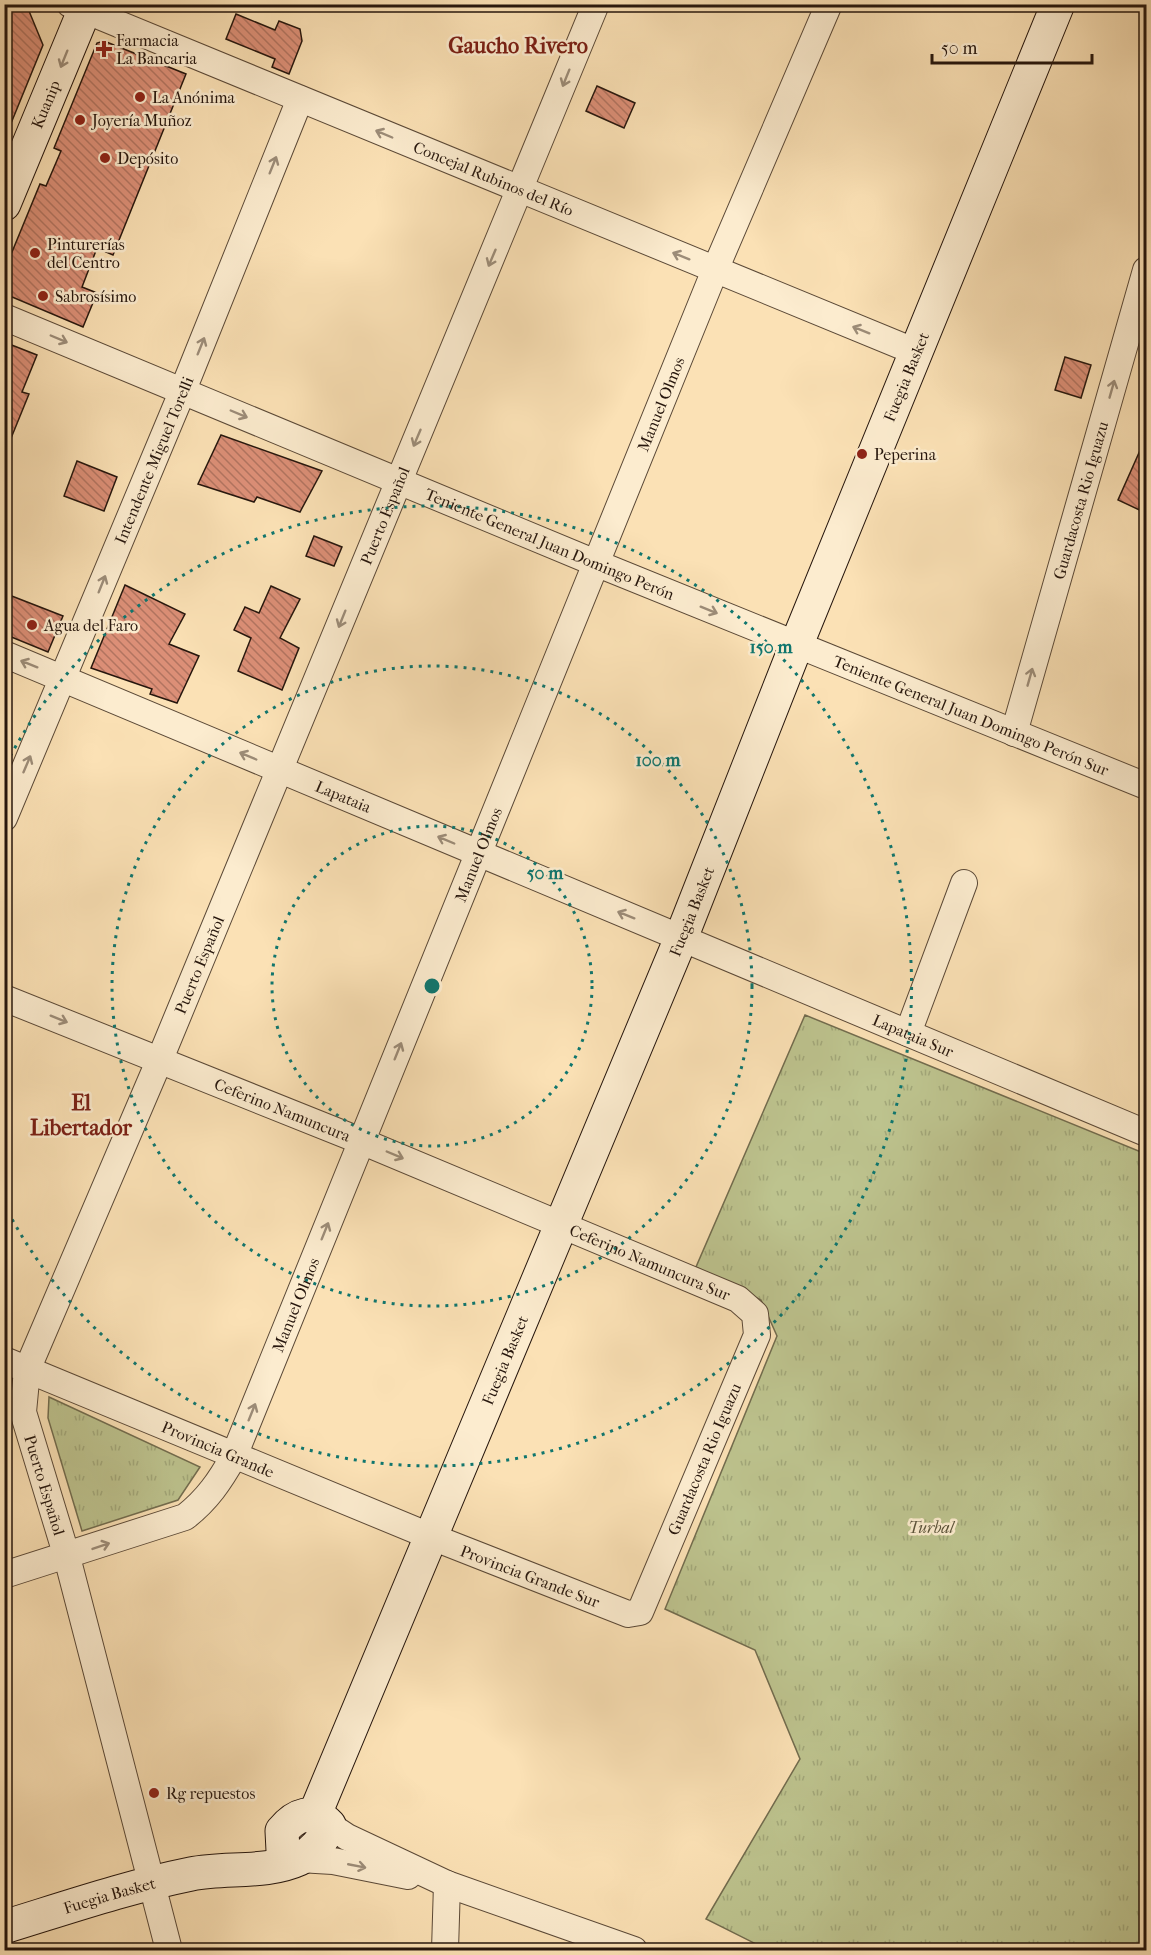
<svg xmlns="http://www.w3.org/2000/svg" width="1151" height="1955" viewBox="0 0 1151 1955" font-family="'IM FELL French Canon',serif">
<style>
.park{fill:url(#park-tufts);stroke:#726c4e;stroke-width:1.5}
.building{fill:url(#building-back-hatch);stroke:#26160d;stroke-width:1.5}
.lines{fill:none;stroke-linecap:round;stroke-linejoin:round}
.street-casing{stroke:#5b4937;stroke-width:28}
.secondary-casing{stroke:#26160d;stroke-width:35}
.street{stroke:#fceccf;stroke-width:26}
.secondary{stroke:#fceccf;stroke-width:33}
.oneway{stroke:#9c8c78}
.ring{fill:none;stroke:#0f766e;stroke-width:3;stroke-dasharray:3 6}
.poi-dot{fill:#8f2418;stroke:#fceccf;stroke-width:2}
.labels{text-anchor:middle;stroke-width:5;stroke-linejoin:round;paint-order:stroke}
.poi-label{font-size:16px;fill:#26160d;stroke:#fceccf;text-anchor:start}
.street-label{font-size:16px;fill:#26160d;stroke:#fceccf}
.park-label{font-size:16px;font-style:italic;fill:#5b533a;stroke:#fceccf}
.district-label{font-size:22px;font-weight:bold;fill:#7a1f14;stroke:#fceccf}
.centre{fill:#0f766e;stroke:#fceccf;stroke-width:3}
.ring-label{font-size:18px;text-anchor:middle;font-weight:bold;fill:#0f766e;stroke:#fceccf;stroke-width:5;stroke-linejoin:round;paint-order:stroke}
</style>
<defs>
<pattern id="park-tufts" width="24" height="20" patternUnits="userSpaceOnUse" patternTransform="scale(1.5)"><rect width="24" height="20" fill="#bdc38e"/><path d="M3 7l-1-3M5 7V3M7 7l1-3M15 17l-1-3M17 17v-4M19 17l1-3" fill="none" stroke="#a2a779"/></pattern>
<pattern id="building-back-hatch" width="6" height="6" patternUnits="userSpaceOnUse" patternTransform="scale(1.5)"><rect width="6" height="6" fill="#dc8f77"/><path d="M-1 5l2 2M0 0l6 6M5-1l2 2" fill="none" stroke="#b27460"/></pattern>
</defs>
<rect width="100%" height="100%" fill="#fbe1b5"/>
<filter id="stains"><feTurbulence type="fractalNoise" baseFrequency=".00333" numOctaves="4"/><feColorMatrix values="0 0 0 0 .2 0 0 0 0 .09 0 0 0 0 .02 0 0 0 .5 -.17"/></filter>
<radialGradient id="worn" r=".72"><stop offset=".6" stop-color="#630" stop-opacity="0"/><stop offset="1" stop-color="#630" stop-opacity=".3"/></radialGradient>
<!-- park -->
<g class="park">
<path d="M805,1015L1146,1154V1950H768L706,1919L800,1759L755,1650L665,1609L777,1336L761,1300L696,1267Z"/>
<path d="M49,1397L200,1467L178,1500L82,1531L48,1418Z"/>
</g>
<!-- building -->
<g class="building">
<path d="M4,4H13L29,11L43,45L5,138Z"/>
<path d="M236,14L275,30L279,21L300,29L302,41L289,74L272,67L275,59L226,39Z"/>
<path d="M104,41L186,74L113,255L97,248L82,287L97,293L83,327L5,294V269L40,184L46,186L61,151L54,148L97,43Z"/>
<path d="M597,86L635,103L624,128L586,111Z"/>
<path d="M4,342L37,355L22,392L29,394L5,453Z"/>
<path d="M1065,357L1091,365L1081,398L1055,390Z"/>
<path d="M221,435L322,471L300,512L257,497L254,502L198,484Z"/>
<path d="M1146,437V513L1118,500Z"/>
<path d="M77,461L117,477L104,511L64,496Z"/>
<path d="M314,536L342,547L334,566L306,556Z"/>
<path d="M125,585L185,614L169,644L199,656L177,703L150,694L152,689L91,668Z"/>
<path d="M271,586L300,599L280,638L299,648L282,690L238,671L251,638L234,630L245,607L259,613Z"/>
<path d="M4,593L63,616L48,652L4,634Z"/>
</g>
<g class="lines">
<defs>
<g id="street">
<path id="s1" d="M70,4L916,352"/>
<path id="s2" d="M4,317L598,564L1146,786"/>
<path id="s3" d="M4,654L1146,1133"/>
<path id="s4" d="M1014,733L1146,270"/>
<path id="s5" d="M4,818L183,390L300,99"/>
<path id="s6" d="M4,998L361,1141L738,1299L755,1314L757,1335L640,1612L628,1614L432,1537L4,1360"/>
<path d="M908,1033L964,883"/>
<path id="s7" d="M4,1575L185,1517C207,1500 220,1481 234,1456L715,270L829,4"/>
<path d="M329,1825L347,1837L447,1884L634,1950"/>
<path d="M299,1859L333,1861L408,1876"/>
<path id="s8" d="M169,1950L67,1557L23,1412L27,1370L160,1059L596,4"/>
<path d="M445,1950L447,1884"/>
</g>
<g id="secondary">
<path id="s9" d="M4,204L87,4"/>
<path id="s10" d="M315,1814L681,938L796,646L1058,4"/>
<path id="s11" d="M4,1927C66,1908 127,1887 191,1874C226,1867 266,1874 299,1859C314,1852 324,1839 329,1825C313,1807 295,1815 282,1831L283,1851L292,1861"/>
</g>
</defs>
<!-- street casing -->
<use href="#street" class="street-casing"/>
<!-- secondary casing -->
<use href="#secondary" class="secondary-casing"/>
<!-- street -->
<use href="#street" class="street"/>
<!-- secondary -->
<use href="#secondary" class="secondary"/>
</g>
<!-- one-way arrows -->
<defs><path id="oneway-shaft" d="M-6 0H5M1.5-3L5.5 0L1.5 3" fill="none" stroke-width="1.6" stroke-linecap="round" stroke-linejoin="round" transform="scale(1.5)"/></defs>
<g class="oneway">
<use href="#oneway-shaft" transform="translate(64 59) rotate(112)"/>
<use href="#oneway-shaft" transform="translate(566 78) rotate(112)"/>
<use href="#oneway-shaft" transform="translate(384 134) rotate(-157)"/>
<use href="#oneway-shaft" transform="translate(273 165) rotate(-68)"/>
<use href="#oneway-shaft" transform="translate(681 256) rotate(-158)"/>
<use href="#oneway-shaft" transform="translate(492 258) rotate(113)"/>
<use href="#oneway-shaft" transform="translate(861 330) rotate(-158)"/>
<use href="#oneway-shaft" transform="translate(59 339) rotate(23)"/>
<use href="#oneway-shaft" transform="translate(201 346) rotate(-68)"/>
<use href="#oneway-shaft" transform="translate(1112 389) rotate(-74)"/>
<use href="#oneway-shaft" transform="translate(239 414) rotate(23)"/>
<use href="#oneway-shaft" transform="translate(417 438) rotate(113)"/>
<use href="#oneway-shaft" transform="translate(102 584) rotate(-68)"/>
<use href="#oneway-shaft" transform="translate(709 610) rotate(22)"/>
<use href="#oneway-shaft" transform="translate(342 619) rotate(112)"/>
<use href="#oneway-shaft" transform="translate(29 664) rotate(-158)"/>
<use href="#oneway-shaft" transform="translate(1030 677) rotate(-74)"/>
<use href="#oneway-shaft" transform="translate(248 756) rotate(-157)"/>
<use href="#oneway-shaft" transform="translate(27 764) rotate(-67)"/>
<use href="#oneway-shaft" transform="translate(446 840) rotate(-157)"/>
<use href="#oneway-shaft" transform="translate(626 915) rotate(-158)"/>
<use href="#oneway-shaft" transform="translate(59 1019) rotate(22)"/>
<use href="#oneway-shaft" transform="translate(398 1051) rotate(-68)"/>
<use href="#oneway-shaft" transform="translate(395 1155) rotate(23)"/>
<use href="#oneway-shaft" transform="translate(325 1231) rotate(-68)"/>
<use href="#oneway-shaft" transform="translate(252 1412) rotate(-68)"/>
<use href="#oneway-shaft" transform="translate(101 1546) rotate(-19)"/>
<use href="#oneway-shaft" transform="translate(357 1866) rotate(11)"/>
</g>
<!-- distance rings -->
<g class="ring">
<circle cx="432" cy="986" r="160"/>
<circle cx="432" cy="986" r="320"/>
<path d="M6 764A480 480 0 1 1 6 1208"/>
</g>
<!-- markers -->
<g class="poi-dot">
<path d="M101 40h6v6h6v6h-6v6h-6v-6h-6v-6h6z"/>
<circle cx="140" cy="97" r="6"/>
<circle cx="80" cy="120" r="6"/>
<circle cx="105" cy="158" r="6"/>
<circle cx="35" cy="253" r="6"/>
<circle cx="43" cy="296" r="6"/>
<circle cx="862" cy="454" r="6"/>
<circle cx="32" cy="625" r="6"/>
<circle cx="154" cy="1793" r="6"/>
</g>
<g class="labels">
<!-- poi labels -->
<g class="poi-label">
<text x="116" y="46">Farmacia<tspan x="116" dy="18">La Bancaria</tspan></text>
<text x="152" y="103">La Anónima</text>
<text x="92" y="126">Joyería Muñoz</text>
<text x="117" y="164">Depósito</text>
<text x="47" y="250">Pinturerías<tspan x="47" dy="18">del Centro</tspan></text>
<text x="55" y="302">Sabrosísimo</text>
<text x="874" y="460">Peperina</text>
<text x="44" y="631">Agua del Faro</text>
<text x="166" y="1799">Rg repuestos</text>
</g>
<!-- street labels -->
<g class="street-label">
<text dy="6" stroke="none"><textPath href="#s9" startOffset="108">Kuanip</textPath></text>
<text dy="6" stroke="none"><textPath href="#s1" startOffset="458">Concejal Rubinos del Río</textPath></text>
<text dy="6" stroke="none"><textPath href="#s10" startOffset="1554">Fuegia Basket</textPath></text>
<text dy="6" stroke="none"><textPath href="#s7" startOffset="1404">Manuel Olmos</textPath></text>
<text dy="6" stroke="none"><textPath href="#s5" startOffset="388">Intendente Miguel Torelli</textPath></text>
<text dy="6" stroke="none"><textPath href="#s4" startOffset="242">Guardacosta Rio Iguazu</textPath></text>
<text dy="6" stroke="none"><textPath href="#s8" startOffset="1526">Puerto Español</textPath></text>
<text dy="6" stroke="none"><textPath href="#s2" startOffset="591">Teniente General Juan Domingo Perón</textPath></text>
<text dy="6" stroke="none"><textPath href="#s2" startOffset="1046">Teniente General Juan Domingo Perón Sur</textPath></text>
<text dy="6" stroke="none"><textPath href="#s3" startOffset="368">Lapataia</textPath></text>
<text dy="6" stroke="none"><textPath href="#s7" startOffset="918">Manuel Olmos</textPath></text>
<text dy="6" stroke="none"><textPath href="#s10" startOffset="978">Fuegia Basket</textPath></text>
<text dy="6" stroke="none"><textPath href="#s8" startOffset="1040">Puerto Español</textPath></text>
<text dy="6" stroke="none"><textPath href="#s3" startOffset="986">Lapataia Sur</textPath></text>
<text dy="6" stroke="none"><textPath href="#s6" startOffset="300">Ceferino Namuncura</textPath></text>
<text dy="6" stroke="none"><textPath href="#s6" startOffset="698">Ceferino Namuncura Sur</textPath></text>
<text dy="6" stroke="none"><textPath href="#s7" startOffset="432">Manuel Olmos</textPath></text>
<text dy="6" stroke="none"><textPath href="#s10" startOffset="492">Fuegia Basket</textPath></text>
<text transform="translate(218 1449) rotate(23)" y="6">Provincia Grande</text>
<text transform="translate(704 1459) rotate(-67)" y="6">Guardacosta Rio Iguazu</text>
<text transform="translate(45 1485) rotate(73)" y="6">Puerto Español</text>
<text transform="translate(530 1576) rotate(21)" y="6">Provincia Grande Sur</text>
<text dy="6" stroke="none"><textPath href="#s11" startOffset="110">Fuegia Basket</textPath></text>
</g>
<!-- park labels -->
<g class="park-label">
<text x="931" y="1533">Turbal</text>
</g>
<!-- district labels -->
<g class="district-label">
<text x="518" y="53">Gaucho Rivero</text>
<text x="81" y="1110">El<tspan x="81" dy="25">Libertador</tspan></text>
</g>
</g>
<circle cx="432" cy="986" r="9" class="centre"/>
<g class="ring-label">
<text x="771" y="653">150 m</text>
<text x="658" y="766">100 m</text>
<text x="545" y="879">50 m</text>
</g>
<!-- margin -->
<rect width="1151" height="1955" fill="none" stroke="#fbe1b5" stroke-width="24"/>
<rect x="6" y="6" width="1139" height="1943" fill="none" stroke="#26160d" stroke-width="3"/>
<rect x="12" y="12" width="1127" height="1931" fill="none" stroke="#26160d" stroke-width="1.5"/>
<!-- scale -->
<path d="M932 54v9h160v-9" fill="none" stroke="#26160d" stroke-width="3"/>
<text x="941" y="54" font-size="18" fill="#26160d" stroke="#fceccf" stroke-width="4.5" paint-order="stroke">50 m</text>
<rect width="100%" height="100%" filter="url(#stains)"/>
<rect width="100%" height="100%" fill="url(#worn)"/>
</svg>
